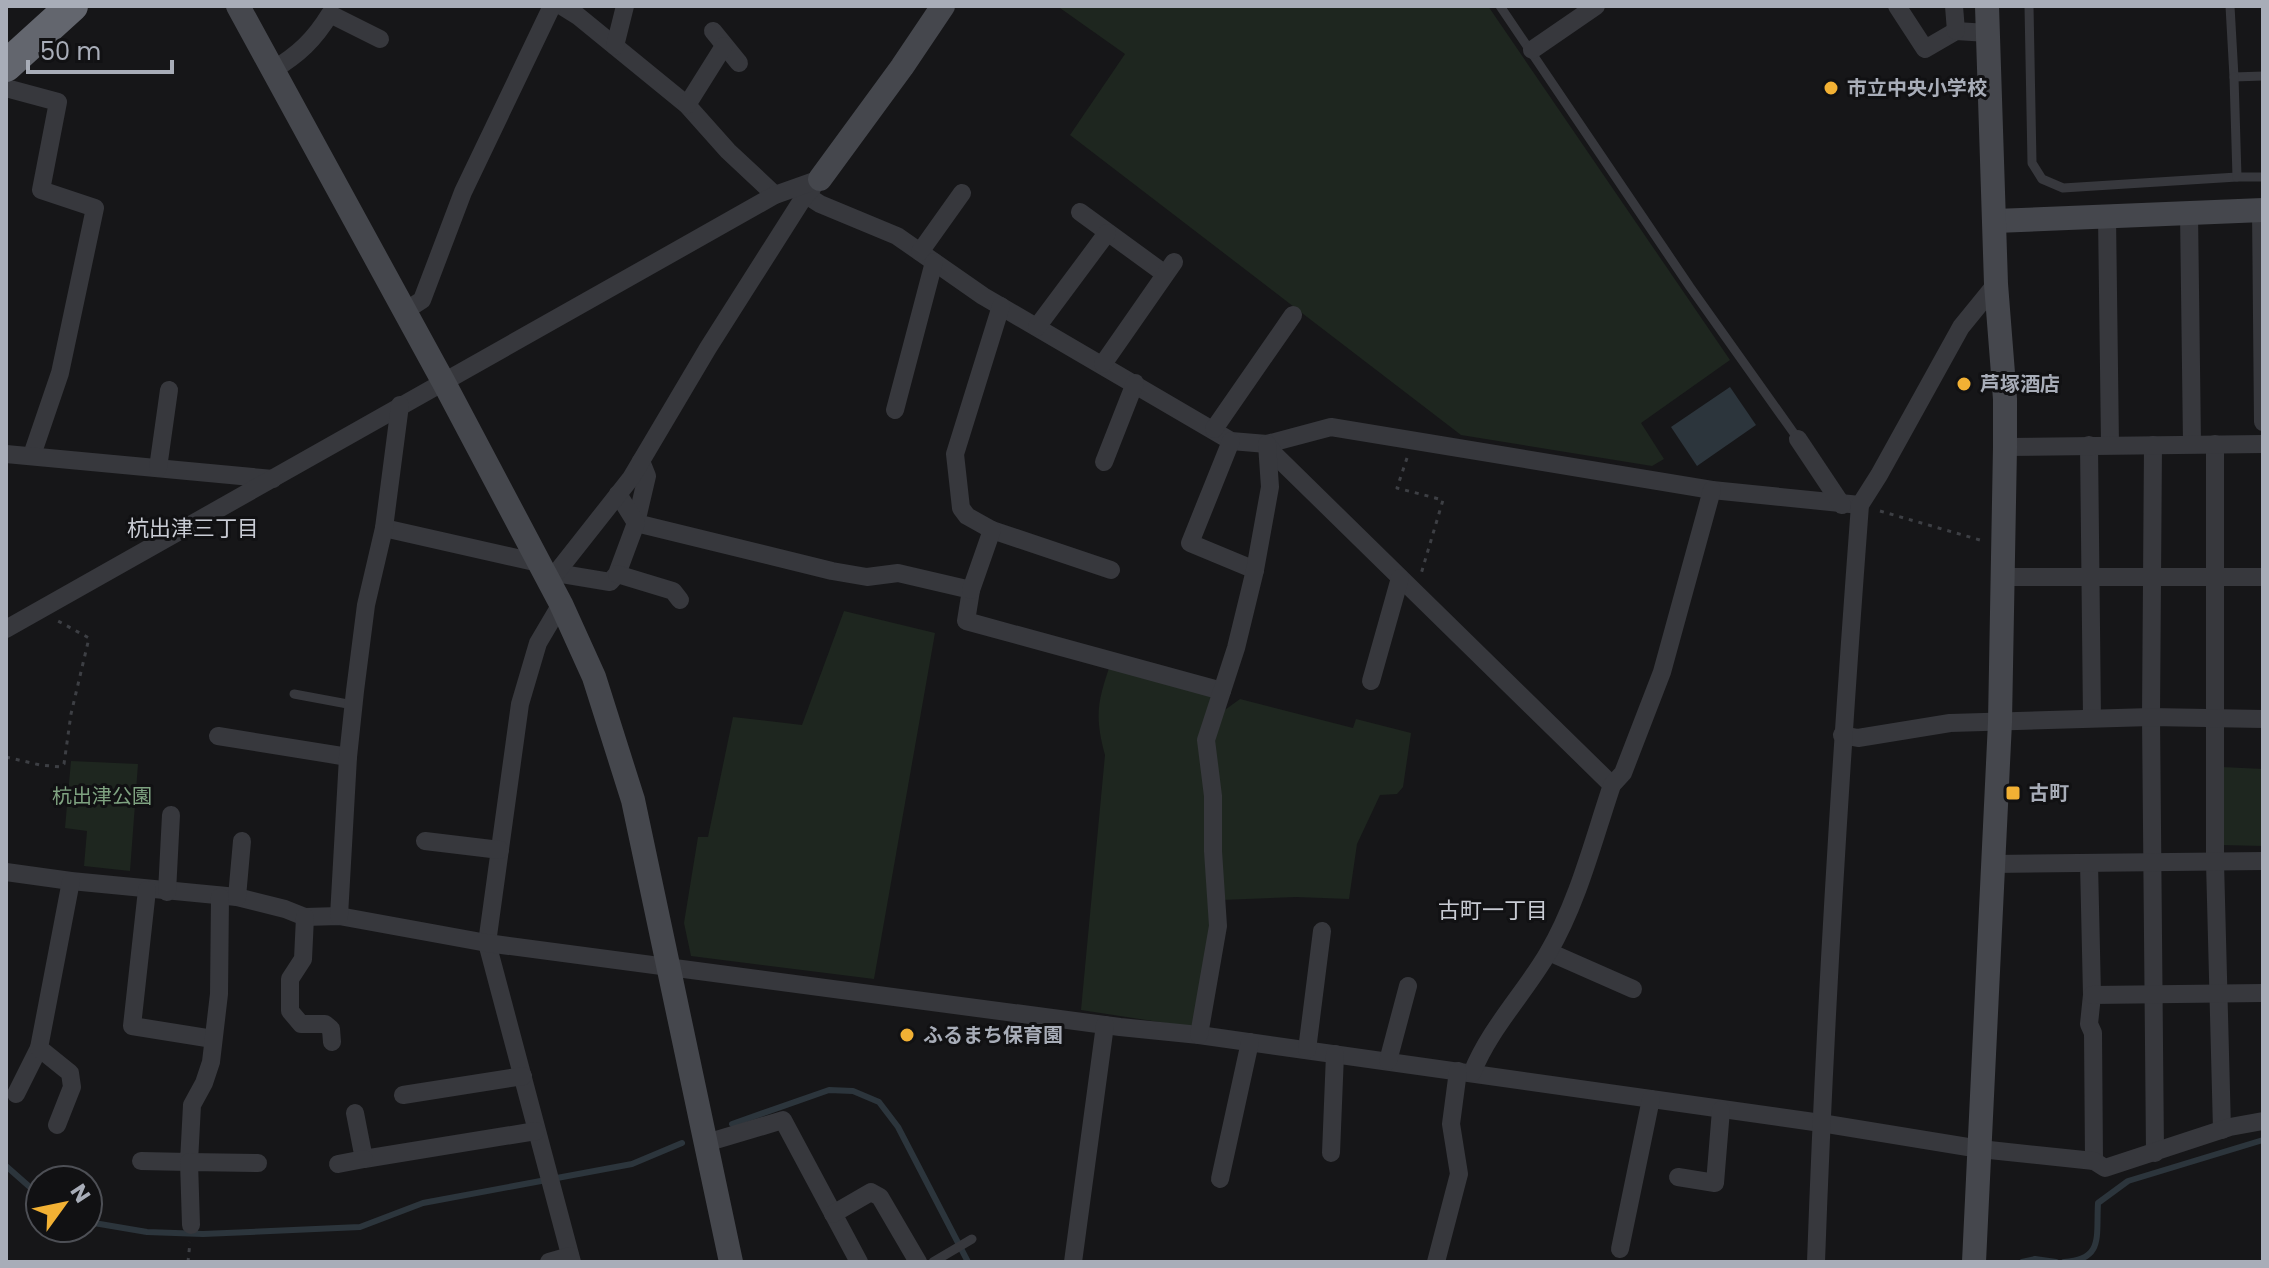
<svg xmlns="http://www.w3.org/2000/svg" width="2269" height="1268" viewBox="0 0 2269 1268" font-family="Poppins,'Noto Sans JP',sans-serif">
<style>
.green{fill:#1e261f}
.water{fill:#2c353c}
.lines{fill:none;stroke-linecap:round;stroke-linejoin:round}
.stream{stroke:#2c353c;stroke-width:6}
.path{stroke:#3d3f44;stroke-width:3;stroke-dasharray:4 6;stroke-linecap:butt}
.lane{stroke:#37383d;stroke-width:9}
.street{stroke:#37383d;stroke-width:18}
.secondary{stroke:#45474d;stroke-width:24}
.highway{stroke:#63666e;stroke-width:32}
.poi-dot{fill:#f2b134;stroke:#111113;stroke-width:3}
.labels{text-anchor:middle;stroke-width:6;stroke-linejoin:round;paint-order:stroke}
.poi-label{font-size:20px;font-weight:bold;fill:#a8adb8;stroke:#111113;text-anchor:start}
.park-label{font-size:20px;fill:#7fa381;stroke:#111113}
.neighbourhood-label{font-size:22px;fill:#c9ccd4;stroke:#111113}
</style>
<rect width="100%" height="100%" fill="#161618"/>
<!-- green -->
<g class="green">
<path d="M1062,6H1488L1730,360L1641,423L1664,459L1652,466L1461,435L1070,135L1125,54L1060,8Z"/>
<path d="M844,611L935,633L874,979L691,956L684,923L698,837H708L733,717L802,725Z"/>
<path d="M1111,662L1216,694L1200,736L1215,927L1192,1027L1081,1010L1105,755C1094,714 1098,701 1111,662Z"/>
<path d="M1240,699L1353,728L1356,719L1411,733L1403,787L1397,794L1380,795L1357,844L1349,899L1296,897L1221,900L1211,739L1222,712Z"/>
<path d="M71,761L138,764L130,871L84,866L87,831L65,828Z"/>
<path d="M2222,767L2263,769V846L2221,845Z"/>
</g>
<!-- water -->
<path class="water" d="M1730,387L1756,425L1697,466L1671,427Z"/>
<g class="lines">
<!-- stream -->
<g class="stream">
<path d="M732,1124L829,1090L853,1091L879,1102L898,1127L968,1262"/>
<path d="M6,1166L40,1196"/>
<path d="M88,1222L147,1232L203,1234L360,1227L423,1203L632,1164L682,1143"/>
<path d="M2022,1262L2035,1259L2056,1262"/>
<path d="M2064,1262C2104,1260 2096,1236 2098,1203L2128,1181L2263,1140"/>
</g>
<!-- path -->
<g class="path">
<path d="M1407,458L1397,488L1443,500L1421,574"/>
<path d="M1880,511L1980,540"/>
<path d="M6,757L40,765L61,767L64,764L71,714L89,638L58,621"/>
<path d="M188,1262L190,1242"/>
</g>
<!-- lane -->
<g class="lane">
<path d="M1500,6L1690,287L1798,439"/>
<path d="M2029,6L2032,163L2042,179L2063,188L2237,177"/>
<path d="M2230,6L2234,77L2263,76"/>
<path d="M2234,77L2237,177H2263"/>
<path d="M294,694L353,705"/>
<path d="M933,1262L972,1239"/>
</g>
<!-- street -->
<g class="street">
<path d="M562,6L578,16L687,105L728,151L775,195"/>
<path d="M1897,6L1925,49L1956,31L1988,33"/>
<path d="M1954,6L1956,31"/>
<path d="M713,31L739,63"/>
<path d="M615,46L625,6"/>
<path d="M1532,50L1596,6"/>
<path d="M273,70C299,54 314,40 330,14L380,39"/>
<path d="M6,88L58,102L41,190L95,208L60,373L32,455"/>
<path d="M687,105L724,46"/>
<path d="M806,195L820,204L897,236L983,296L1231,441L1267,444L1331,427L1712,490L1860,505"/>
<path d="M2261,210L2263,422"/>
<path d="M1080,212L1165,274"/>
<path d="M2189,212L2192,444"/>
<path d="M2107,216L2110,444"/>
<path d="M920,252L962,193"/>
<path d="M405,311L422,300L463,192L552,6"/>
<path d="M1037,327L1107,233"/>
<path d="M1103,364L1174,262"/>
<path d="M895,410L934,262"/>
<path d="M1214,429L1293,315"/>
<path d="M1798,439L1842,505"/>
<path d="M1231,441L1190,543L1255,570"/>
<path d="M1267,444L1275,455L1612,785"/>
<path d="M2215,444V862L2222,1130"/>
<path d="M2089,445L2092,718"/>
<path d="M2153,445L2151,717L2155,1153"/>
<path d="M2005,447L2263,444"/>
<path d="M6,454L273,479"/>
<path d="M641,461L647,476L636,523L832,571L867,577L898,573L971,590L966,621L1222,691"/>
<path d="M1104,462L1135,383"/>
<path d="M158,468L169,390"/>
<path d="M384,528L539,563"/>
<path d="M992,530L1111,570"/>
<path d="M556,573L610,582L617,574L636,523L618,494"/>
<path d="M617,574L673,591L680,600"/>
<path d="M2003,577H2263"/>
<path d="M549,582L631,478L708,348L802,200L813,187"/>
<path d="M971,590L992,530L967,516L961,508L955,454L1001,306"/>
<path d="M561,604L538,643L520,704L487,943L572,1262"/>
<path d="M6,629L775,195L820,179"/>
<path d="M1371,681L1400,578"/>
<path d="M1842,735L1858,738L1950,723L2151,717L2263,719"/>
<path d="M218,736L348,757"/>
<path d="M425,841L500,850"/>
<path d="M2089,863L2092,995L2089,1024L2093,1033L2094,1161"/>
<path d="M1993,864L2263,861"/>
<path d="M6,872L71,881L237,897L285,909L305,917L339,916L487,943L1120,1027L1199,1035L1821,1123L1980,1149L2094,1161L2105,1168L2230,1127L2263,1121"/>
<path d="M147,890L132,1026L213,1039"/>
<path d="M167,892L171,815"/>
<path d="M237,897L242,841"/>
<path d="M339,916L348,757L355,691L366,605L384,528L400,405"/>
<path d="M305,917L303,959L290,979V1011L301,1024H325L331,1029L332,1042"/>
<path d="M1549,952L1633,989"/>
<path d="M2092,995L2263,993"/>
<path d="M1199,1035L1218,926L1213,851V796L1206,740L1236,648L1255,570L1270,487L1267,444"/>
<path d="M1307,1050L1322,931"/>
<path d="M1388,1061L1408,986"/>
<path d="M1472,1073C1490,1028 1524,994 1548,953C1578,902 1593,841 1612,785L1623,773L1662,672L1712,490"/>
<path d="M16,1094L39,1048"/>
<path d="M403,1095L523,1076"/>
<path d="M355,1113L364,1159L536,1131"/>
<path d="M57,1125L72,1087L70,1073L39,1048L71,881"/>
<path d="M706,1143L783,1120L859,1262"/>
<path d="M1331,1153L1335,1054"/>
<path d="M141,1161L189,1162L192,1105L204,1083L211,1062L219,994L220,897"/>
<path d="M338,1164L364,1159"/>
<path d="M1678,1177L1715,1183L1721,1110"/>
<path d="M1220,1179L1250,1042"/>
<path d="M833,1214L871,1192L880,1197L918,1262"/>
<path d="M191,1225L189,1162L258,1163"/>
<path d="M1620,1249L1651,1099"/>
<path d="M549,1262L570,1256"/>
<path d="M1073,1262L1105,1025"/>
<path d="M1436,1262L1459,1174L1451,1124L1458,1071"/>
<path d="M1816,1262C1825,1010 1841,757 1860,505L1879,475L1961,327L1996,284"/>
</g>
<!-- secondary -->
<g class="secondary">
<path d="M238,6L443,381L561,604L594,677L633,800L731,1262"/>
<path d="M820,179L902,67L943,6"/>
<path d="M1995,221L2263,210"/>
<path d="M1974,1262L2000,722L2005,447V399L1996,284L1987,6"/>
</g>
<!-- highway -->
<path class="highway" d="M6,66L72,6"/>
</g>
<!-- markers -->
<g class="poi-dot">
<circle cx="1831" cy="88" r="8"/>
<circle cx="1964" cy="384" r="8"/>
<rect x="2005" y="785" width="16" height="16" rx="4"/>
<circle cx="907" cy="1035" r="8"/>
</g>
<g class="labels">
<!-- poi labels -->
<g class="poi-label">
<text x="1847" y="95">市立中央小学校</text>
<text x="1980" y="391">芦塚酒店</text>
<text x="2029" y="800">古町</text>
<text x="923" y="1042">ふるまち保育園</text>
</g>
<!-- park labels -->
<g class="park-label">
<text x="102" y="803">杭出津公園</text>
</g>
<!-- neighbourhood labels -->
<g class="neighbourhood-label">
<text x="193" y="536">杭出津三丁目</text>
<text x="1493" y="918">古町一丁目</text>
</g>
</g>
<!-- border -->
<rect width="2269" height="1268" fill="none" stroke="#a8adb8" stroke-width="16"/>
<!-- north arrow -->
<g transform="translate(64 1204) rotate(57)"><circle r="38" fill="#111113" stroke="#4d4f55" stroke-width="2"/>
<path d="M0-6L14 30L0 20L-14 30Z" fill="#f2b134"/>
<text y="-12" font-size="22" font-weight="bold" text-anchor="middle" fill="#a8adb8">N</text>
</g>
<!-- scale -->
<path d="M28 60v12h144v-12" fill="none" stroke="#a8adb8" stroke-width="4"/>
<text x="40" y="60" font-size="24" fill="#a8adb8" stroke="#111113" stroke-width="6" paint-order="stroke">50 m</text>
</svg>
